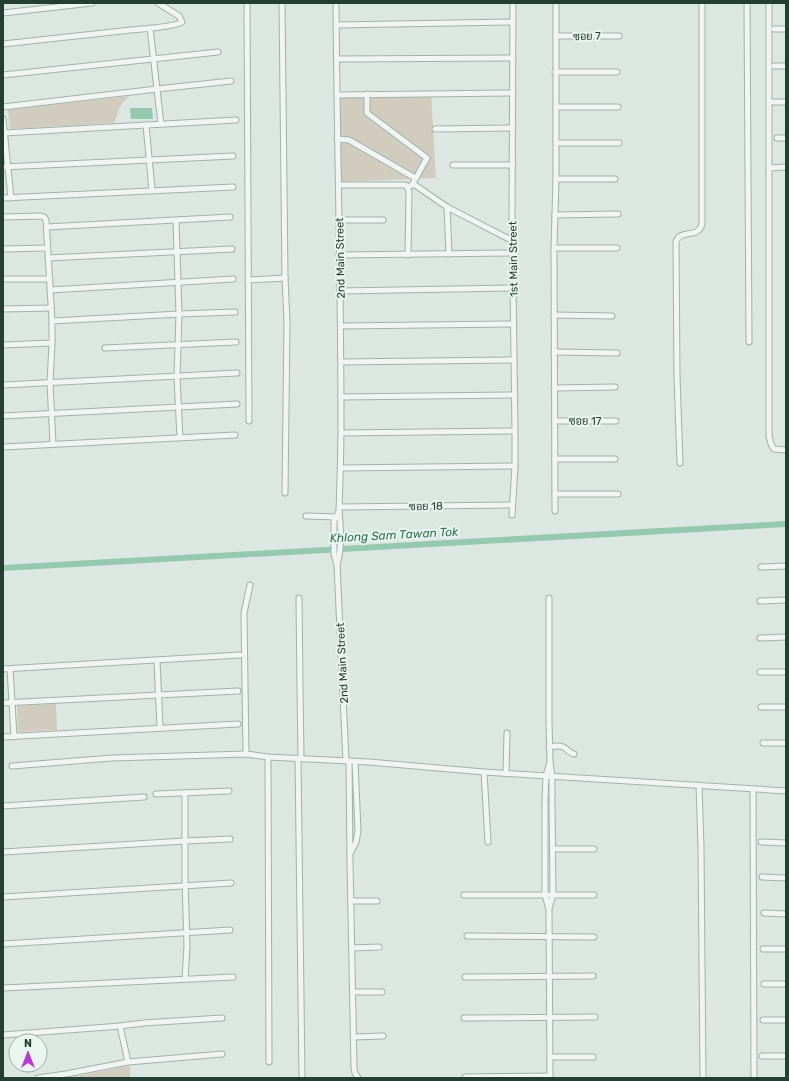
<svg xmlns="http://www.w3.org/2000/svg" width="789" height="1081" viewBox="0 0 789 1081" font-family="Rubik,Sarabun,sans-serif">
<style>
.green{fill:#d1ccbd}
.water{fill:#95c9af}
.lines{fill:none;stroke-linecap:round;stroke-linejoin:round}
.canal{stroke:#95c9af;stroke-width:6}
.street-casing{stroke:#a1b1aa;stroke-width:7}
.street{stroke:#eff5f3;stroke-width:5}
.labels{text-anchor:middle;stroke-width:4;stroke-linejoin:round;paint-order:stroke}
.street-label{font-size:11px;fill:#253e34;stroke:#ebf5f0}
.water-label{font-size:12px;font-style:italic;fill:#2e7353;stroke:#ebf5f0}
</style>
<rect width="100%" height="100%" fill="#dce7e2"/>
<!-- green -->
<g class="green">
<path d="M431,93L436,178L338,182L337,96Z"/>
<path d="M130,96C117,106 120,110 114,123L10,129L8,110Z"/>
<path d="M56,704L57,730L18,732L17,706Z"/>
<path d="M129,1066L131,1078H67Z"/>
</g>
<!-- water -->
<path class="water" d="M130,108H152L153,119H131Z"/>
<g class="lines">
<!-- canal -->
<path class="canal" d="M3,568L786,524"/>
<defs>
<g id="street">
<path d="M247,3L249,421"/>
<path d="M282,3L285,278L287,322L285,493"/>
<path d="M336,3C337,143 341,283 341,424C341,453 340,482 339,511C339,515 340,519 340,523C341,537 341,552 337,565"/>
<path d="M747,3L749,342"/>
<path d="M769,3V435C770,440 770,444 774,449L786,450"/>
<path d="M3,13L92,3"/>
<path d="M336,25L513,22"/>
<path d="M150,28L161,124"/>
<path d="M774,29H786"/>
<path d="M556,36H619"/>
<path d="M3,44C46,39 88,35 131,30C142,29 175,27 182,22L179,16L158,3"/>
<path d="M337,59L513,58"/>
<path d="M774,66H786"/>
<path d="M555,72H617"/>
<path d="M3,75L218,52"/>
<path d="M367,94V113L427,158L412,185"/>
<path d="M337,95L513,93"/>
<path d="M773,102H786"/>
<path d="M3,107L157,89L231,81"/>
<path d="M556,107H618"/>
<path d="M3,119L11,198"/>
<path d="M146,125L152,190"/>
<path d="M435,129L513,128"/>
<path d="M4,133L236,120"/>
<path d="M777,138H786"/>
<path d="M337,139L349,140L415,178"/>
<path d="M556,143H619"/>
<path d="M453,165H513"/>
<path d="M3,167L233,156"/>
<path d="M769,168L786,167"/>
<path d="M556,179H615"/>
<path d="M339,185H405L407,186L409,192L408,255"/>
<path d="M410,186L412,185H415L447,207L449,254"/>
<path d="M3,198L233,187"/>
<path d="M447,207L513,241"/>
<path d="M555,215L618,214"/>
<path d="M3,217L41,216L44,217L46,220L52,321V343L50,383L53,444"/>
<path d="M340,220H383"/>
<path d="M176,221L179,314L177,377L180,438"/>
<path d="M47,227L230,217"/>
<path d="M554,248H617"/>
<path d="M3,249L47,248"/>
<path d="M339,255L513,253"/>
<path d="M48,258L232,249"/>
<path d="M3,279H50"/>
<path d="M248,280L285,278"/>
<path d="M50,290L233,279"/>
<path d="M340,291L513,288"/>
<path d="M3,309L51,308"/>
<path d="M554,315L612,316"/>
<path d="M52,321L179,314L235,312"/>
<path d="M341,326L514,324"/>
<path d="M3,345L52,343"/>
<path d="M105,348L236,342"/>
<path d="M554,352L617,353"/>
<path d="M341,362L514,360"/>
<path d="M3,385L237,373"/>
<path d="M554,388L615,387"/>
<path d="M341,397L515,395"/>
<path d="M3,416L237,404"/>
<path d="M555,421H616"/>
<path d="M341,433L515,431"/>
<path d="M3,447L235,435"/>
<path d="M555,459H615"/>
<path d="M680,463L677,376L676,242C680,228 698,240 702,224V3"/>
<path d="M341,468L515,466"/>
<path d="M555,494H618"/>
<path d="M340,507L512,505"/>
<path d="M555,511L554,248L556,179V3"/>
<path d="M339,512L334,520V554L337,565L346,761"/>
<path d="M512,515L515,466V431L512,212L513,3"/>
<path d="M306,516L337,517"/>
<path d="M761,567L786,566"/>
<path d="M299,598L300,687L301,758"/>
<path d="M549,598V721L550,762L552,776V798"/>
<path d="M760,601L786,600"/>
<path d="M760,638L786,637"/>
<path d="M157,660L160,728"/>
<path d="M3,669L240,655"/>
<path d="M10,669L14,737"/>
<path d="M760,672H786"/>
<path d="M3,703L159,695L238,691"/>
<path d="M761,707H786"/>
<path d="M3,737L238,724"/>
<path d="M763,743H786"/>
<path d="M549,747C554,746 559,745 563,747C568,749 569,753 574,754"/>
<path d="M246,754L244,613L250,585"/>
<path d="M268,757L269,1062"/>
<path d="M298,758L302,1078"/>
<path d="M349,761L350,862L354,1068L355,1073L358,1078"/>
<path d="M12,766L112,758L246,754L268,757L369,762L484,772L786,791"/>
<path d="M484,772L488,842"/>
<path d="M506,773L507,733"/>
<path d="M699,785L701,847L703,1078"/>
<path d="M753,789L754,1078"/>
<path d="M156,794L229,791"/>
<path d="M545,799L546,776L549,765"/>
<path d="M545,802V895L549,909L550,1078"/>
<path d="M3,806L144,797"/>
<path d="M761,842L786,843"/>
<path d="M553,849H594"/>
<path d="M3,852L185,841L230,839"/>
<path d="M351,852L356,842L358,831L355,762"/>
<path d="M762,877L786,878"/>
<path d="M464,895H594"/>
<path d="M3,897L231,883"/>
<path d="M351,901H377"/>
<path d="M549,908L553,895L552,802"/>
<path d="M764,913L786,914"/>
<path d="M467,936L594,937"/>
<path d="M3,944L230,930"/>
<path d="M352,948L379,947"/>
<path d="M763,949H786"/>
<path d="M465,977L593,976"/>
<path d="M185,979L187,946L185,881V793"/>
<path d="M764,984H786"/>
<path d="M3,988L233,977"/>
<path d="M354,992H382"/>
<path d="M464,1018L595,1017"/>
<path d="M763,1020H786"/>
<path d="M120,1026L128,1062"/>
<path d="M3,1035L120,1026L144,1023L222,1018"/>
<path d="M354,1037L383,1036"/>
<path d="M762,1056H786"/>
<path d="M550,1057H593"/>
<path d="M465,1077L550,1076"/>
<path d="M38,1078L66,1074L128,1062L222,1054"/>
</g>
</defs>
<!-- street casing -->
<use href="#street" class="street-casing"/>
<!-- street -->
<use href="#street" class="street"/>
</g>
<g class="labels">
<!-- street labels -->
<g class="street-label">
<text transform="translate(587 36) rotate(-1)" y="4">ซอย 7</text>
<text transform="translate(340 258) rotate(-91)" y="4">2nd Main Street</text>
<text transform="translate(513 259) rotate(-91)" y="4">1st Main Street</text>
<text x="585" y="425">ซอย 17</text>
<text transform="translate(426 506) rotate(-1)" y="4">ซอย 18</text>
<text transform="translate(342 663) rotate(-93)" y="4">2nd Main Street</text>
</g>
<!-- water labels -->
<g class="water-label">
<text transform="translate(394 535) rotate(-3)" y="4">Khlong Sam Tawan Tok</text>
</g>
</g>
<!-- border -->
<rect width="789" height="1081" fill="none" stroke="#253e34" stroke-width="8"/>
<!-- north arrow -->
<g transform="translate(28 1053)"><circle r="19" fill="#ebf5f0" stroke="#9caca5"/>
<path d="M0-3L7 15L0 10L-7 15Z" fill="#b93ad3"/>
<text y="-6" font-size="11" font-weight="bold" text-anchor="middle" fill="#253e34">N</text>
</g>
</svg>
